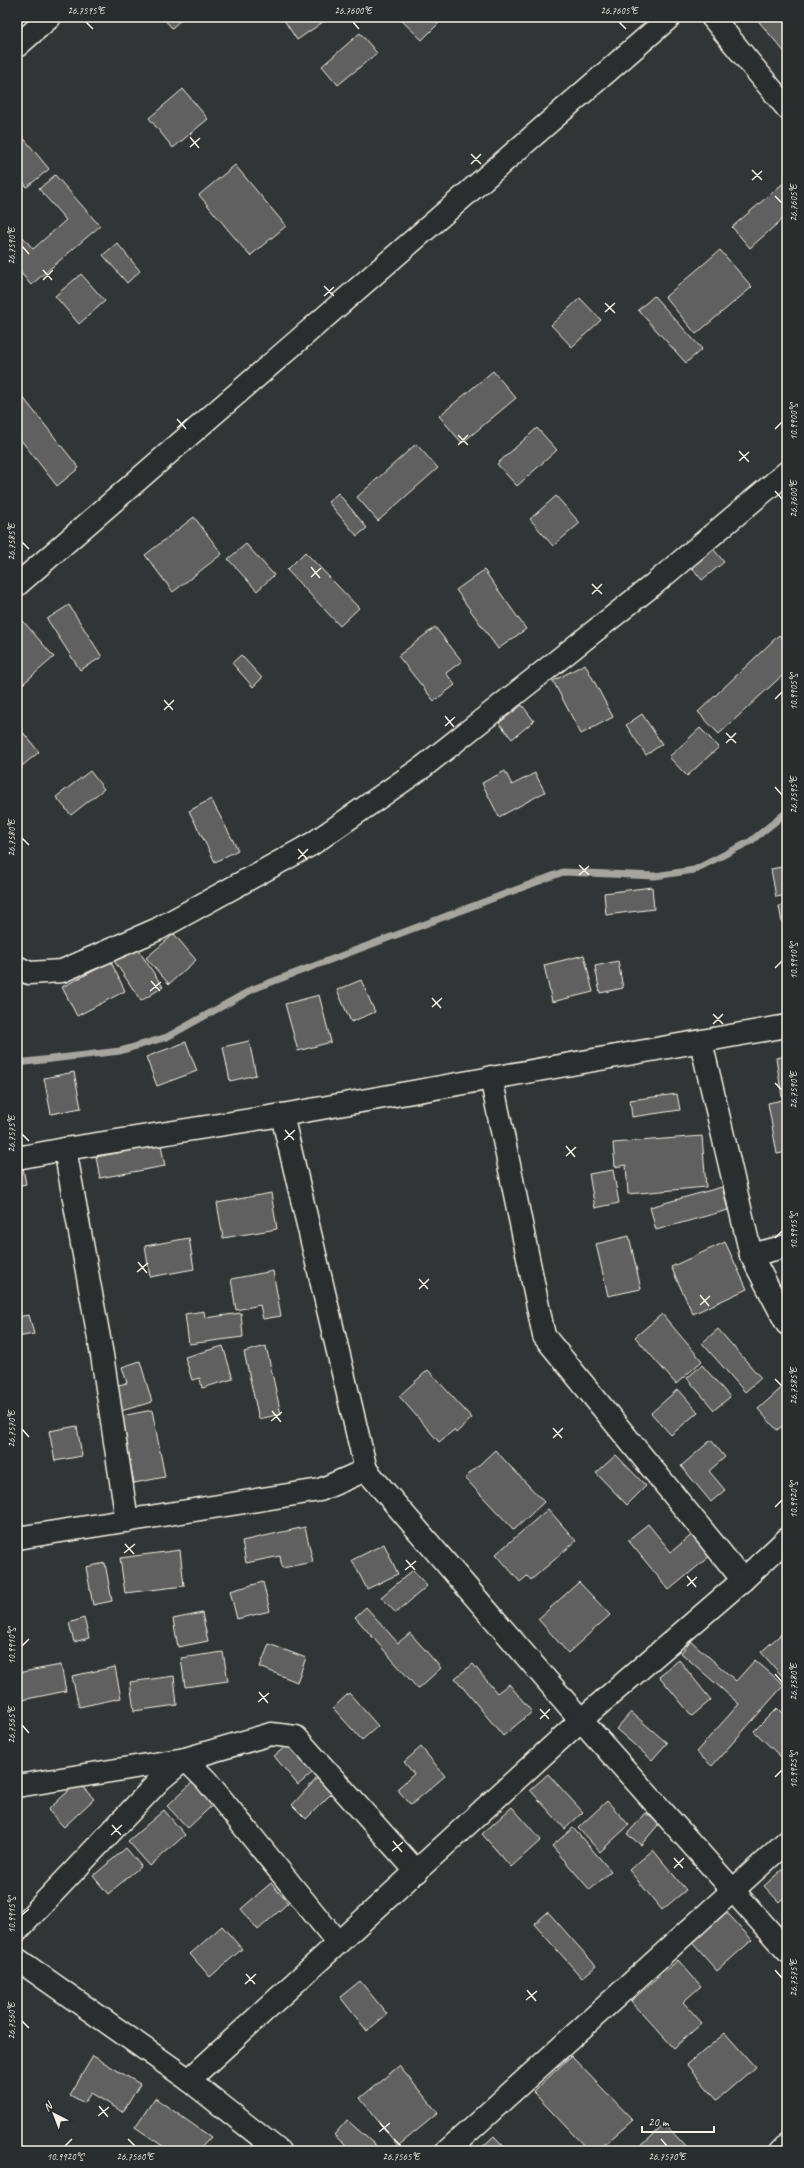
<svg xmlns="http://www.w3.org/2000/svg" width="804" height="2168" viewBox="0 0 804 2168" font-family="Caveat,sans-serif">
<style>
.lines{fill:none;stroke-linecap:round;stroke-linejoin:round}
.stream{stroke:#a6a5a0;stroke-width:7}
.building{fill:#5f605f;stroke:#f4f1e8}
.minor-casing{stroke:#f4f1e8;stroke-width:25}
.minor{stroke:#2a2d2e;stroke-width:22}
.ticks{fill:none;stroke:#f4f1e8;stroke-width:1.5}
.neatline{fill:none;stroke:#f4f1e8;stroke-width:1.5}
.ticks-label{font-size:10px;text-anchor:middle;fill:#f4f1e8}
</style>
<rect width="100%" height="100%" fill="#323535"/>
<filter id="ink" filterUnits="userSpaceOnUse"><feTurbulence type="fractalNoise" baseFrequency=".025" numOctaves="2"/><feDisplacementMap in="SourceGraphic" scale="8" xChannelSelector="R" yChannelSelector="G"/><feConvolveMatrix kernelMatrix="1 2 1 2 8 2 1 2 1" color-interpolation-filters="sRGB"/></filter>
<g filter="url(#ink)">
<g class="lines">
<!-- stream -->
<path class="stream" d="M17,1063L120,1051L167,1037L253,989L563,872L655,876L694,870L751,841L787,812"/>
</g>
<!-- building -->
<g class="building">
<path d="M162,17H184L172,28Z"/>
<path d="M282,17H330L297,40Z"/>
<path d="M398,17H445L422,40Z"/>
<path d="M755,17H779L787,26V55Z"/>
<path d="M360,33L377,53L338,85L322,66Z"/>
<path d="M183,89L208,119L173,148L149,118Z"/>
<path d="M17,130L49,169L27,187L17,175Z"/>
<path d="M235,165L286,226L250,256L199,195Z"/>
<path d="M55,175L100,226L31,285L17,268V230L33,249L66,220L39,189Z"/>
<path d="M787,180V215L750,248L732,227Z"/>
<path d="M117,243L140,271L127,283L103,255Z"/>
<path d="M720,250L752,287L696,334L665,297Z"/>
<path d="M81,274L105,301L79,324L55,296Z"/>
<path d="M654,296L702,349L686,363L638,310Z"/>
<path d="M580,298L601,320L572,347L551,325Z"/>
<path d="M493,371L516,398L462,443L439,416Z"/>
<path d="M18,391L79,468L57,486L17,435Z"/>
<path d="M537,428L557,450L517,486L497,464Z"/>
<path d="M416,444L438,468L378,521L357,497Z"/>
<path d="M338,493L367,528L357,536L328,502Z"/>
<path d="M556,496L580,523L553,546L530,519Z"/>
<path d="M194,517L222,554L173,592L145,555Z"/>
<path d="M246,544L274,575L257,591L228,559Z"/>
<path d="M711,546L724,562L702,580L689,564Z"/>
<path d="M305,552L359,608L340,626L287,570Z"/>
<path d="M484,570L526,629L498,649L456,590Z"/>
<path d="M69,605L102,657L80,670L47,619Z"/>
<path d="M17,614L54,657L17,689Z"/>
<path d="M435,627L462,661L446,673L455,685L434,701L398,656Z"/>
<path d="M779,635L787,644V671L719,734L698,712Z"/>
<path d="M241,655L262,678L253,687L232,663Z"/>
<path d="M585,664L613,717L581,734L553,681Z"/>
<path d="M522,705L534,721L512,739L499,723Z"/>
<path d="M642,714L662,744L646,755L626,725Z"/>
<path d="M17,725L39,752L17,770Z"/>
<path d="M700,728L719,747L687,776L669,757Z"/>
<path d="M90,771L104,789L71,815L56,797Z"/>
<path d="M505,771L512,785L535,773L545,792L499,817L482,783Z"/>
<path d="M211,799L238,850L215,862L189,811Z"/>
<path d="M787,866V895L776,897L771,869Z"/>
<path d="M652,887L654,909L606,915L604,893Z"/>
<path d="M787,905V922L782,923L779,906Z"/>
<path d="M174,934L196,960L169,984L146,958Z"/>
<path d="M135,945L163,987L141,1001L113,959Z"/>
<path d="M584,955L593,992L552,1002L544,965Z"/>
<path d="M618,961L623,988L600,993L595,966Z"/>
<path d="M111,962L125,991L77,1016L62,987Z"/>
<path d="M361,980L375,1012L351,1022L337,990Z"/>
<path d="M319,995L331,1042L298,1051L285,1004Z"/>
<path d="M249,1041L256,1075L230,1081L223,1047Z"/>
<path d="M186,1042L197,1071L157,1086L146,1057Z"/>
<path d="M787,1056V1097H782L776,1058Z"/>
<path d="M74,1072L81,1108L51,1114L44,1078Z"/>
<path d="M677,1094L680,1110L632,1117L630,1100Z"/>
<path d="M787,1099V1152L777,1154L768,1103Z"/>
<path d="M702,1136L706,1187L628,1194L626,1165L615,1167L613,1143Z"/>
<path d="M161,1145L165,1166L100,1178L96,1157Z"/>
<path d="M23,1168L26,1184L17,1186V1169Z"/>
<path d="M613,1170L619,1203L595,1208L589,1174Z"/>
<path d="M722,1187L728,1210L656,1230L650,1207Z"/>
<path d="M271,1193L277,1229L223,1238L217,1203Z"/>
<path d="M629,1236L641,1289L608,1296L596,1244Z"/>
<path d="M189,1238L194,1269L150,1277L145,1246Z"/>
<path d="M725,1242L747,1289L693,1314L671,1267Z"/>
<path d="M273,1271L281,1316L263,1319L260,1305L236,1310L231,1279Z"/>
<path d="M204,1311L205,1318L241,1313L243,1337L189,1344L185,1314Z"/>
<path d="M662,1314L702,1361L676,1384L635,1337Z"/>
<path d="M29,1315L34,1334L17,1337V1317Z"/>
<path d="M718,1329L761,1378L745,1392L702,1343Z"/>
<path d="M223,1346L233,1379L202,1388L200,1378L192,1380L185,1357Z"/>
<path d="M266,1346L281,1414L259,1419L244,1352Z"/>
<path d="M140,1361L152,1402L121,1411L114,1386L127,1383L122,1367Z"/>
<path d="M702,1365L730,1397L714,1410L687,1378Z"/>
<path d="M428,1370L472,1418L456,1433L454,1430L439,1442L399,1396Z"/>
<path d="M787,1383V1422L777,1430L758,1409Z"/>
<path d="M678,1389L698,1412L671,1435L651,1413Z"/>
<path d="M152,1410L165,1477L134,1483L122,1416Z"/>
<path d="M77,1426L82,1456L55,1461L49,1431Z"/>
<path d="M711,1440L725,1457L709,1471L725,1490L711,1502L681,1466Z"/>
<path d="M495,1450L544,1502L514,1530L465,1478Z"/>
<path d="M616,1455L646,1486L627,1505L596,1473Z"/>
<path d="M548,1509L576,1541L531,1580L527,1576L520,1582L496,1554Z"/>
<path d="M648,1524L671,1552L694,1533L711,1555L669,1590L628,1540Z"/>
<path d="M305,1527L313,1562L282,1568L280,1556L246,1563L242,1541Z"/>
<path d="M384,1544L398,1574L367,1589L352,1560Z"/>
<path d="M180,1550L184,1586L125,1593L120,1558Z"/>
<path d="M105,1563L112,1601L93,1605L86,1567Z"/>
<path d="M413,1570L427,1586L396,1613L381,1597Z"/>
<path d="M263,1582L270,1611L237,1619L230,1591Z"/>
<path d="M579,1582L610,1615L568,1653L538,1619Z"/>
<path d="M366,1607L398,1643L410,1633L441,1668L418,1689L355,1617Z"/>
<path d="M202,1613L208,1641L178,1647L173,1619Z"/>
<path d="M84,1618L89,1638L74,1642L69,1623Z"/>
<path d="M787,1629V1672L782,1676L761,1652Z"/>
<path d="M691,1641L736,1681L755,1660L784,1685L712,1766L696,1752L739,1704L681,1653Z"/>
<path d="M269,1644L306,1658L297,1682L260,1667Z"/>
<path d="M223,1652L228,1681L185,1687L181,1658Z"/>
<path d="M679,1660L711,1700L692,1716L659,1676Z"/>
<path d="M473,1664L497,1693L509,1684L532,1712L503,1736L455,1678Z"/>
<path d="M61,1665L66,1691L22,1700L17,1673Z"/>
<path d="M115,1667L121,1698L79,1707L72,1676Z"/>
<path d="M174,1676L177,1705L134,1711L130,1682Z"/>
<path d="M349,1693L378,1726L362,1740L333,1708Z"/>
<path d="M777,1708L787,1718V1755L783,1759L754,1731Z"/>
<path d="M631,1712L667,1743L652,1760L616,1729Z"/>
<path d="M290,1743L313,1772L298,1785L274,1756Z"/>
<path d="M421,1747L445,1776L411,1805L397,1789L414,1774L404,1762Z"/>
<path d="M548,1774L583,1812L565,1829L530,1790Z"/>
<path d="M319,1776L334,1791L306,1819L292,1805Z"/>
<path d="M198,1777L219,1799L188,1828L167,1806Z"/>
<path d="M78,1782L94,1799L64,1827L48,1810Z"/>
<path d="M607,1801L629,1825L600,1852L578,1828Z"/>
<path d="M512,1807L541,1840L511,1867L482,1834Z"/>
<path d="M164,1810L185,1835L150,1866L128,1841Z"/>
<path d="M646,1813L659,1824L641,1845L627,1834Z"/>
<path d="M573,1828L611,1871L590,1890L552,1846Z"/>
<path d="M126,1848L141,1866L108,1894L93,1876Z"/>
<path d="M653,1850L686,1890L662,1910L629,1870Z"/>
<path d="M787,1865V1894L779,1902L764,1886Z"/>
<path d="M271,1883L288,1903L258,1930L241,1909Z"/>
<path d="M721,1906L752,1940L717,1971L687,1937Z"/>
<path d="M548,1912L596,1966L582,1978L534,1924Z"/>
<path d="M222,1926L242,1949L210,1977L190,1954Z"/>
<path d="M678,1960L701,1986L683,2002L702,2023L674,2048L631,2001Z"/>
<path d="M360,1981L387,2014L367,2031L340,1997Z"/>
<path d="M725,2033L755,2067L717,2100L687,2065Z"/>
<path d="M93,2056L140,2084L123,2112L91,2093L84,2103L70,2095Z"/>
<path d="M571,2056L633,2120L597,2151H589L533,2092Z"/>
<path d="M399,2066L438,2113L398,2146L360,2098Z"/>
<path d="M155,2098L211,2137L198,2151H170L135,2127Z"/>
<path d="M347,2120L382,2151H352L334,2135Z"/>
<path d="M665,2124L690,2151H640L638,2149Z"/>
<path d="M494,2136L508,2151H478Z"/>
</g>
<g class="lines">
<defs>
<g id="minor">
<path d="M712,17L787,108"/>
<path d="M17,46L50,17"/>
<path d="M17,585L670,17"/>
<path d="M17,967L29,973L62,971L158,929L312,844L423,767L654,584L787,472"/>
<path d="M701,1042L751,1255L787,1324"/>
<path d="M491,1077L544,1336L743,1580"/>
<path d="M282,1115L366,1470"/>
<path d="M65,1149L102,1355L127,1521"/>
<path d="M17,1158L65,1149L282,1115L787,1026"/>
<path d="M751,1255L787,1246"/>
<path d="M17,1538L320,1490L366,1470L581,1720L787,1951"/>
<path d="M17,1786L185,1759L271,1734L296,1737L417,1872"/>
<path d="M17,1931L161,1779L185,1759L206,1780L338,1943"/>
<path d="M17,1959L189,2080L279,2151"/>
<path d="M189,2080L581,1720L743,1580L787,1539"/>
<path d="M447,2151L787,1841"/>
<path d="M781,2151L787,2145"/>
</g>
</defs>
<!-- minor casing -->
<use href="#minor" class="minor-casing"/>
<!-- minor -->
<use href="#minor" class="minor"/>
</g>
</g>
<!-- ticks -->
<path class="ticks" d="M86,22L93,29M353,22L359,29M619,22L626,29M190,137L199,148M190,147L200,138M471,154L481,164M471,164L481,154M752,170L762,180M752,180L762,171M775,196L782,203M22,246L29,254M43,270L52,280M43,280L53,270M324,286L334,296M324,296L334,287M605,303L615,313M605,312L615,303M177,419L186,429M177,428L187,419M775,429L782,422M458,435L468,445M458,445L468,435M739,451L749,462M739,461L749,452M775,491L782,499M22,542L29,549M311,567L320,578M311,577L321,568M592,584L602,594M592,594L602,584M775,699L782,692M164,700L173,710M164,710L174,700M445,716L454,727M445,726L455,717M726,733L736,743M726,743L736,733M775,787L782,795M22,838L29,845M298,849L307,859M298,859L308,849M579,865L589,875M579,875L589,866M775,968L782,961M151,981L160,991M150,991L161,982M432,998L441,1008M432,1007L442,998M713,1014L723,1024M713,1024L723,1014M775,1083L782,1090M285,1130L294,1140M22,1134L29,1141M284,1140L295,1130M566,1146L575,1157M566,1156L576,1147M775,1238L782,1231M138,1262L147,1273M137,1272L148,1263M419,1279L428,1289M419,1289L429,1279M700,1295L709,1306M700,1305L710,1296M775,1379L782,1386M272,1411L281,1422M271,1421L282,1412M553,1428L562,1438M22,1429L29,1437M553,1438L563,1428M775,1507L782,1500M125,1544L134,1554M124,1553L135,1544M406,1560L415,1570M405,1570L416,1561M687,1576L696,1587M687,1586L697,1577M22,1646L29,1639M775,1674L782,1682M259,1692L268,1703M258,1702L269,1693M540,1709L549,1719M540,1719L550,1709M22,1725L29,1733M775,1777L782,1770M112,1825L121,1835M111,1835L122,1825M393,1841L402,1852M392,1851L403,1842M674,1858L683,1868M674,1868L684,1858M22,1915L29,1909M775,1970L782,1978M246,1974L255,1984M245,1984L256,1974M527,1990L536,2001M526,2000L537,1991M22,2021L29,2028M99,2106L108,2117M98,2116L109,2107M380,2123L389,2133M379,2132L390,2123M128,2139L135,2146M394,2139L401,2146M661,2139L667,2146M65,2146L72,2139"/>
<!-- margin -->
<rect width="804" height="2168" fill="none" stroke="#2a2d2e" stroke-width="44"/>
<!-- north arrow -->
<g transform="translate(54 2114) rotate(318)" stroke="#2a2d2e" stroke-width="3" paint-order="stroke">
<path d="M0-3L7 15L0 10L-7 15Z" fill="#f4f1e8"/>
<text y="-6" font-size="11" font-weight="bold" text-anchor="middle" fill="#f4f1e8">N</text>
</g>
<!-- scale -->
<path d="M642 2126v6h72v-6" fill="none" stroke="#f4f1e8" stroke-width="2"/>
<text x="648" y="2126" font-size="12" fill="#f4f1e8" stroke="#2a2d2e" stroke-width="3" paint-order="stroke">20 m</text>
<rect x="22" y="22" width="760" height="2124" class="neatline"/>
<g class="ticks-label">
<text x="86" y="14">26.7595°E</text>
<text x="353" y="14">26.7600°E</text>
<text x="619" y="14">26.7605°E</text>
<text transform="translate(793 203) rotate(-90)" y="4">26.7605°E</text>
<text transform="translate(11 246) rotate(-90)" y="4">26.7590°E</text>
<text transform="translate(793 422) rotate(-90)" y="4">10.9900°S</text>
<text transform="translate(793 499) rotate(-90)" y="4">26.7600°E</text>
<text transform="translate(11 542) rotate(-90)" y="4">26.7585°E</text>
<text transform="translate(793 692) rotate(-90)" y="4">10.9905°S</text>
<text transform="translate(793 795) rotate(-90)" y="4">26.7595°E</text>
<text transform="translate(11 838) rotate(-90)" y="4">26.7580°E</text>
<text transform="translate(793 961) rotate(-90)" y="4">10.9910°S</text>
<text transform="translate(793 1090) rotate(-90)" y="4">26.7590°E</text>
<text transform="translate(11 1134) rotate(-90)" y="4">26.7575°E</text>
<text transform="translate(793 1231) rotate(-90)" y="4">10.9915°S</text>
<text transform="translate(793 1386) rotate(-90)" y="4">26.7585°E</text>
<text transform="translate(11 1429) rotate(-90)" y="4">26.7570°E</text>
<text transform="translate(793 1500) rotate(-90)" y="4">10.9920°S</text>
<text transform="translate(11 1646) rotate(-90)" y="4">10.9910°S</text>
<text transform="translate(793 1682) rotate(-90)" y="4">26.7580°E</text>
<text transform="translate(11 1725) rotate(-90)" y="4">26.7565°E</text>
<text transform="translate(793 1770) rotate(-90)" y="4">10.9925°S</text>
<text transform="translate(11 1915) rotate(-90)" y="4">10.9915°S</text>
<text transform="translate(793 1978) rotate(-90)" y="4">26.7575°E</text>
<text transform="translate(11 2021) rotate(-90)" y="4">26.7560°E</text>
<text x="65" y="2160">10.9920°S</text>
<text x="135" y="2160">26.7560°E</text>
<text x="401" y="2160">26.7565°E</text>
<text x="667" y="2160">26.7570°E</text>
</g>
</svg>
